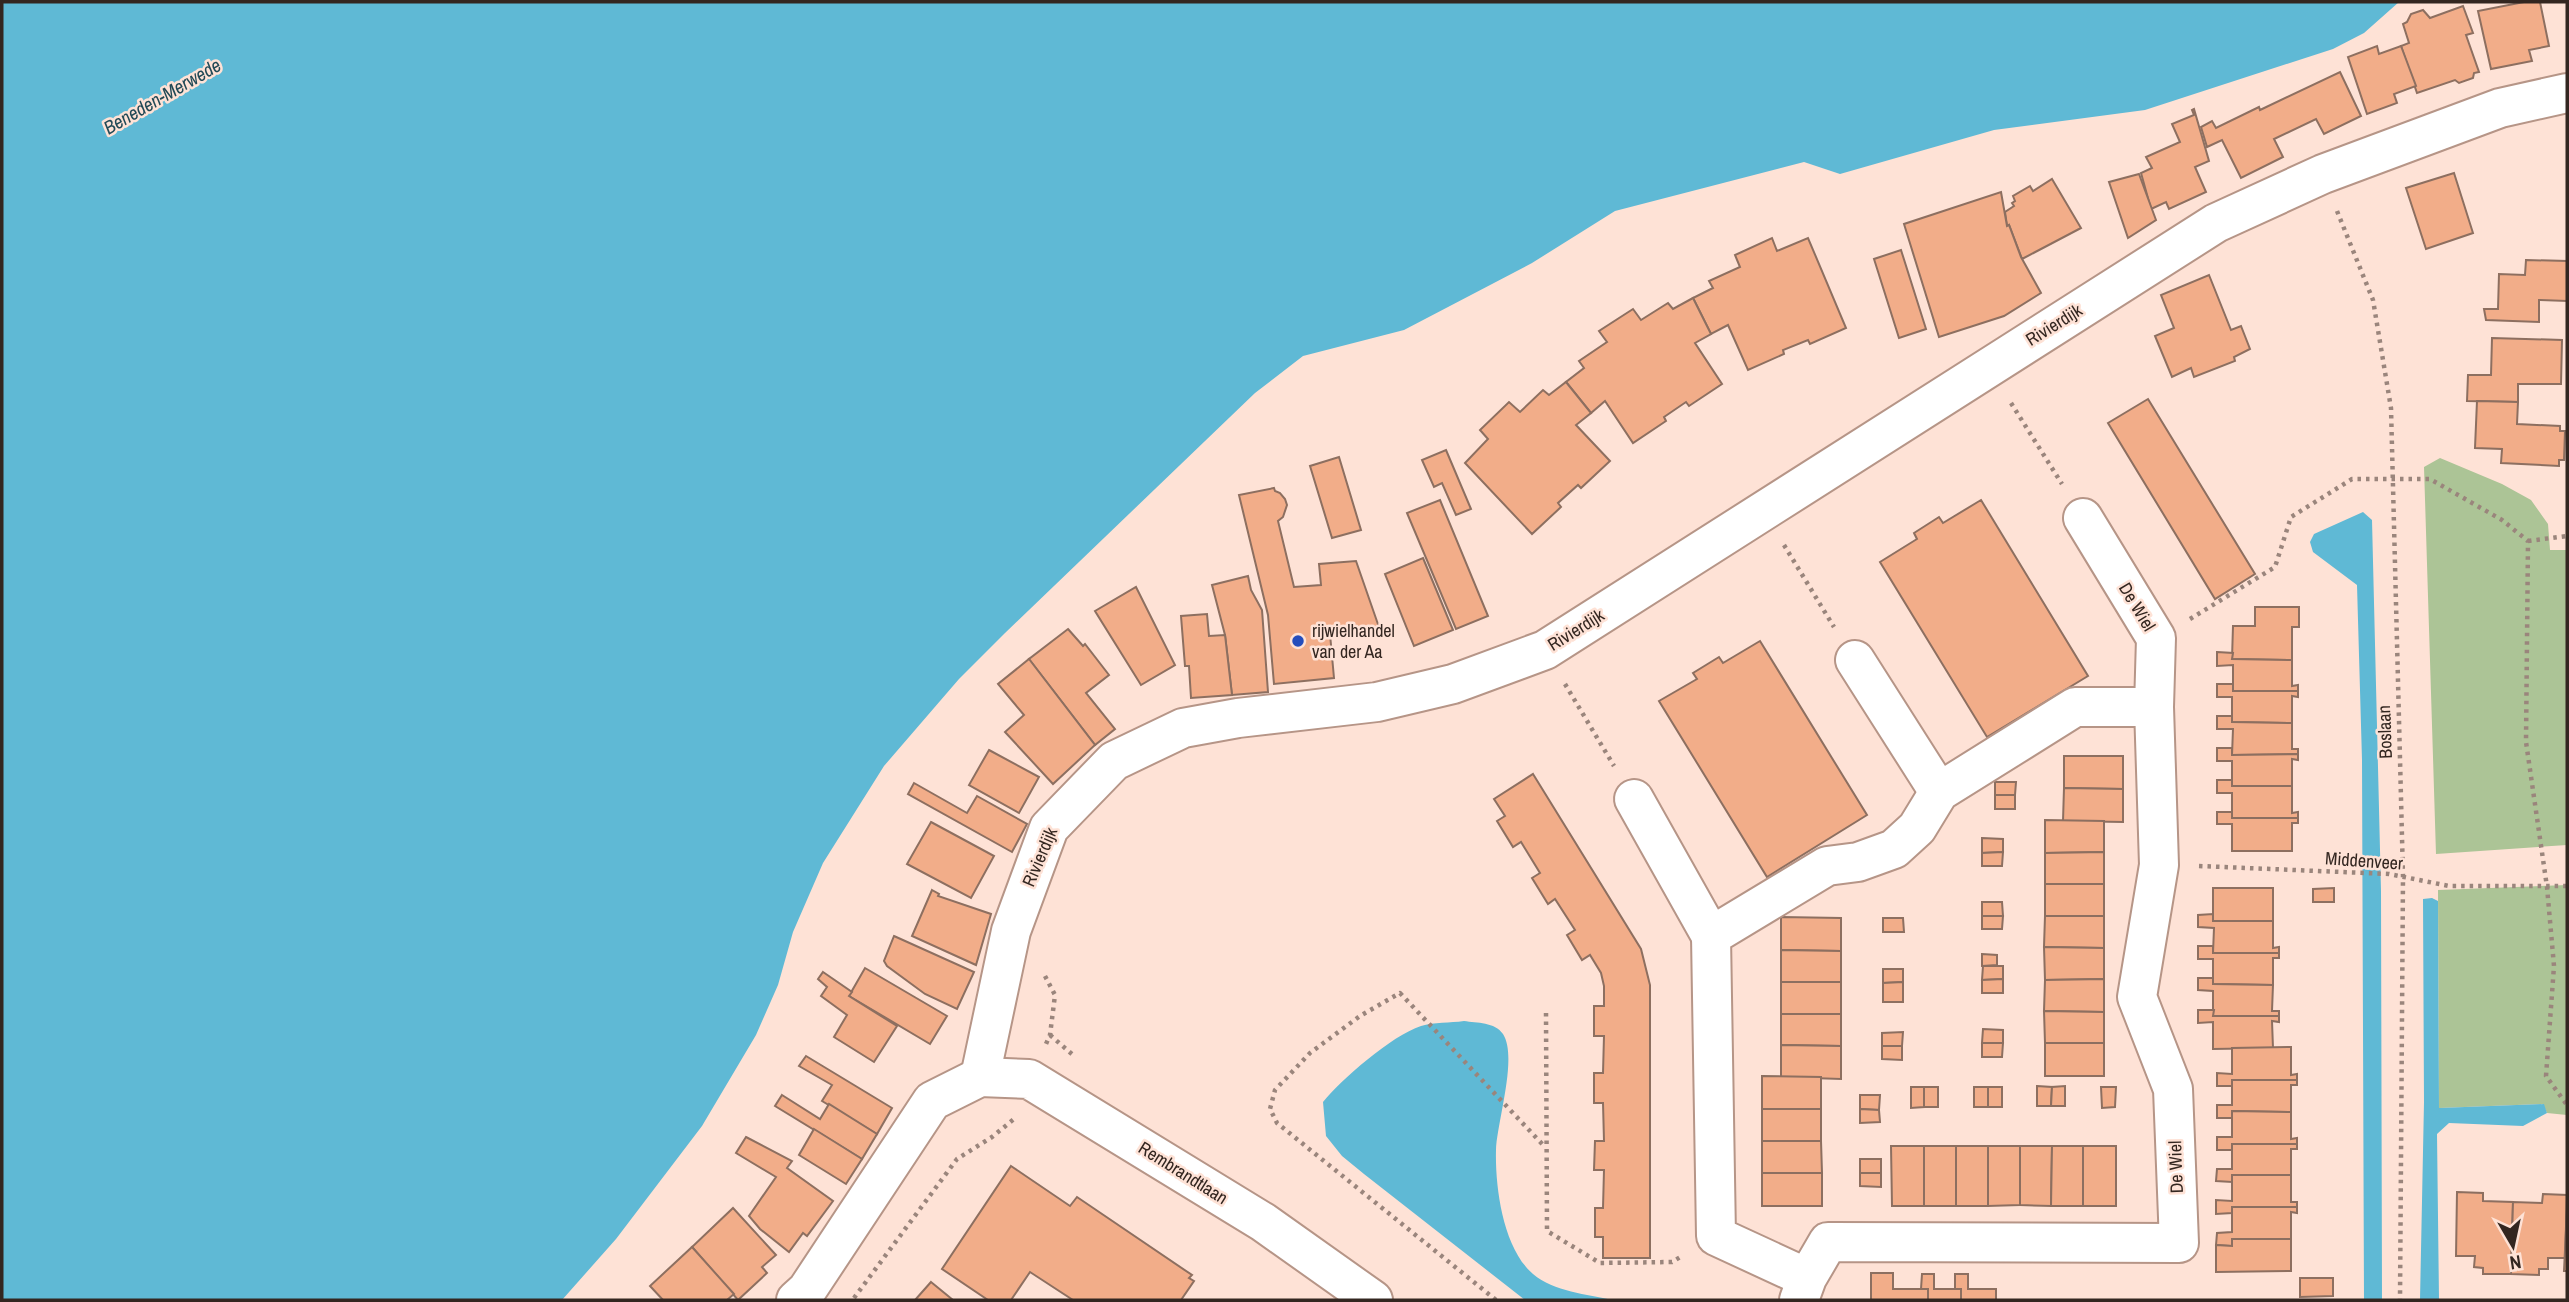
<svg xmlns="http://www.w3.org/2000/svg" width="2569" height="1302" viewBox="0 0 2569 1302" font-family="'Archivo Narrow',sans-serif">
<style>
.green{fill:#acc496}
.water{fill:#5fb9d5}
.building{fill:#f2ad89;stroke:#8d6f60;stroke-width:2}
.lines{fill:none;stroke-linecap:round;stroke-linejoin:round}
.minor-casing{stroke:#b69587;stroke-width:42}
.tertiary-casing{stroke:#b69587;stroke-width:42}
.path{stroke:#9a857c;stroke-width:4.5;stroke-dasharray:3.5 5;stroke-linecap:butt}
.minor{stroke:#fff;stroke-width:38}
.tertiary{stroke:#fff;stroke-width:38}
.poi-dot{fill:#254dbc;stroke:#fee2d6;stroke-width:2.5}
.labels{text-anchor:middle;stroke-width:5;stroke-linejoin:round;paint-order:stroke}
.street-label{font-size:18px;fill:#332620;stroke:#fee2d6}
.poi-label{font-size:18px;fill:#332620;stroke:#fee2d6;text-anchor:start}
.water-label{font-size:19px;font-style:italic;fill:#214956;stroke:#fee2d6}
</style>
<rect width="100%" height="100%" fill="#fee2d6"/>
<!-- green -->
<g class="green">
<path d="M2440,458L2502,484L2531,500L2548,524L2550,550H2567V845L2436,854L2424,467Z"/>
<path d="M2567,885V1115L2547,1113L2543,1104L2439,1108L2438,890Z"/>
</g>
<!-- water -->
<g class="water">
<path d="M2,2H2399L2364,33L2333,49L2145,110L1994,130L1840,174L1804,162L1615,211L1532,263L1404,330L1303,356L1255,393L1005,633L959,679L884,766L823,863L793,932L778,985L756,1035L702,1126L616,1239L562,1300H2Z"/>
<path d="M2363,512L2372,520L2381,891L2382,1300H2364L2362,760L2357,585L2313,552L2310,542L2314,534Z"/>
<path d="M2432,898L2438,901L2439,1108L2544,1104L2547,1113L2523,1126L2449,1123L2437,1134L2439,1300H2420L2424,1102L2423,899Z"/>
<path d="M1464,1021C1477,1023 1495,1022 1503,1034C1518,1057 1497,1122 1496,1150C1495,1187 1503,1248 1533,1274C1554,1292 1587,1294 1613,1300H1525L1364,1174L1342,1156L1326,1136L1323,1102C1342,1079 1391,1036 1421,1026C1434,1022 1450,1023 1464,1021Z"/>
</g>
<!-- building -->
<g class="building">
<path d="M2524,2H2540L2549,46L2529,50L2532,61L2491,69L2478,11Z"/>
<path d="M2463,6L2473,33L2466,35L2479,72L2474,73L2473,78L2459,83L2455,80L2417,93L2401,46L2409,43L2403,24L2407,22L2411,14L2423,10L2430,18Z"/>
<path d="M2377,46L2379,54L2401,46L2416,86L2394,94L2397,103L2367,114L2348,57Z"/>
<path d="M2340,72L2361,116L2324,134L2316,119L2274,139L2283,157L2241,178L2222,140L2207,147L2201,127L2212,121L2216,128L2259,107L2260,110Z"/>
<path d="M2194,109L2209,161L2195,167L2206,192L2169,209L2166,202L2151,209L2141,173L2152,168L2146,157L2180,142L2172,124L2194,115L2192,110Z"/>
<path d="M2454,173L2473,233L2426,249L2406,188Z"/>
<path d="M2139,174L2156,220L2128,238L2109,182Z"/>
<path d="M2052,179L2081,228L2022,259L2009,225L2007,226L2005,212L2014,206L2012,203L2015,201L2013,196L2030,186L2033,191Z"/>
<path d="M2001,192L2007,226L2009,225L2021,257L2041,293L2004,316L1939,337L1904,224Z"/>
<path d="M1772,238L1777,251L1808,238L1846,328L1810,344L1808,340L1783,350L1784,354L1748,370L1728,325L1711,334L1693,298L1713,288L1709,281L1740,267L1735,255Z"/>
<path d="M1901,250L1926,329L1899,338L1874,259Z"/>
<path d="M2526,260L2567,261V301L2539,300V322L2486,320L2484,309H2498L2499,274L2525,275Z"/>
<path d="M2209,275L2231,330L2241,326L2250,349L2234,357L2235,361L2194,377L2191,368L2172,377L2155,336L2174,328L2161,295Z"/>
<path d="M1693,298L1711,334L1695,343L1722,384L1689,406L1686,402L1664,417L1666,421L1633,443L1605,401L1591,413L1566,382L1584,368L1579,361L1607,342L1599,331L1633,309L1641,320L1668,303L1673,309Z"/>
<path d="M2492,338L2562,340L2561,384H2518V402L2467,401L2468,375H2491Z"/>
<path d="M1566,382L1591,413L1576,425L1610,461L1581,488L1578,485L1558,503L1561,507L1532,534L1465,463L1488,439L1480,430L1509,402L1520,412L1543,390L1549,395Z"/>
<path d="M2148,399L2255,574L2215,599L2108,423Z"/>
<path d="M2477,401L2518,402L2517,424L2560,426V431H2565L2564,460H2559V466L2501,463L2502,449L2475,448Z"/>
<path d="M1446,450L1471,509L1456,515L1442,483L1434,487L1422,460Z"/>
<path d="M1339,457L1361,530L1332,538L1310,466Z"/>
<path d="M1274,488L1275,491L1280,493L1285,499L1287,505L1283,517L1278,521L1294,587L1321,585L1319,564L1356,561L1380,630L1330,634L1334,678L1274,684L1268,615L1239,495Z"/>
<path d="M1440,500L1488,616L1456,629L1407,513Z"/>
<path d="M1981,500L2088,676L1987,737L1880,562L1917,539L1914,533L1939,517L1943,523Z"/>
<path d="M1423,558L1453,630L1414,646L1385,574Z"/>
<path d="M1248,576L1251,590L1262,610L1268,692L1232,695L1225,635L1212,585Z"/>
<path d="M1136,587L1175,665L1141,685L1095,611Z"/>
<path d="M2255,607H2299V627H2292V660L2232,659L2233,626H2255Z"/>
<path d="M1207,614L1209,636L1225,635L1232,695L1191,698L1189,666H1185L1181,616Z"/>
<path d="M1068,629L1083,646L1085,644L1109,675L1086,693L1115,729L1095,745L1029,659Z"/>
<path d="M1760,641L1867,815L1767,877L1659,701L1697,679L1693,673L1719,657L1723,663Z"/>
<path d="M2217,652L2233,653L2232,659L2292,660V686L2298,685V691H2233V665L2217,666Z"/>
<path d="M1029,659L1095,745L1053,784L1005,732L1024,715L998,684Z"/>
<path d="M2217,684H2233V691H2298V697L2292,696V723L2232,722V697H2217Z"/>
<path d="M2217,716H2232V722L2292,723V749H2298V754L2232,755L2233,729H2217Z"/>
<path d="M2217,748H2232V755L2298,754V760L2292,759V786H2232V761H2217Z"/>
<path d="M989,750L1039,777L1019,813L969,785Z"/>
<path d="M2064,756H2123V789L2064,788Z"/>
<path d="M1533,774L1641,949L1650,985V1258H1603V1237H1595V1208H1603L1604,1170H1594L1595,1141H1604L1603,1103H1594V1073H1603L1604,1036H1594V1006H1604V986L1601,973L1590,955L1582,960L1567,935L1575,930L1555,899L1548,904L1532,878L1540,873L1521,842L1513,847L1497,821L1505,816L1494,799Z"/>
<path d="M2217,780H2232V786H2292V813L2298,812V818H2232V793H2217Z"/>
<path d="M1995,782H2016L2015,795H1995Z"/>
<path d="M914,783L967,813L977,796L1027,824L1012,852L908,794Z"/>
<path d="M2064,788L2123,789V822L2063,821Z"/>
<rect x="1995" y="795" width="20" height="14"/>
<path d="M2217,812H2232V818H2298V823H2292V851H2232V824H2217Z"/>
<path d="M2045,820L2104,821V852L2045,853Z"/>
<path d="M931,822L994,856L971,898L907,864Z"/>
<path d="M1982,838L2003,839V852L1982,853Z"/>
<path d="M2003,852L2002,866H1982V853Z"/>
<path d="M2104,852V884H2045V853Z"/>
<rect x="2045" y="884" width="59" height="32"/>
<rect x="2213" y="888" width="60" height="33"/>
<path d="M2334,888V902H2313V889Z"/>
<path d="M932,890L939,894L938,896L991,914L976,965L912,936Z"/>
<path d="M1982,902H2002L2003,916H1982Z"/>
<path d="M2213,914V921H2273V948L2279,947V953H2213L2214,928L2198,927V915Z"/>
<path d="M1982,916H2003L2002,929H1982Z"/>
<path d="M2045,916H2104V948L2044,947Z"/>
<path d="M1781,917L1841,918V951L1781,950Z"/>
<path d="M1883,918H1903L1904,932H1883Z"/>
<path d="M894,936L974,972L957,1009L925,994L887,966L884,961Z"/>
<path d="M2198,946H2213V953H2279V958H2273V985L2213,984V959H2198Z"/>
<path d="M2044,947L2104,948V979L2045,980Z"/>
<path d="M1781,950L1841,951V982H1781Z"/>
<path d="M1982,954L1997,955V965L1982,966Z"/>
<path d="M1983,966H2003V979L1982,980Z"/>
<path d="M865,968L947,1016L930,1044L849,996Z"/>
<path d="M1883,969H1903V982L1883,983Z"/>
<path d="M823,972L852,992L849,996L897,1026L874,1062L834,1037L847,1015L821,996L827,987L818,979Z"/>
<path d="M2198,978H2213V984L2273,985L2272,1011H2279V1016H2213V991L2198,990Z"/>
<path d="M2003,979V993H1982V980Z"/>
<path d="M2104,979V1012L2044,1011L2045,980Z"/>
<rect x="1781" y="982" width="60" height="32"/>
<path d="M1903,982V1002H1883V983Z"/>
<path d="M2198,1010H2214L2213,1016H2279V1022L2272,1021L2273,1048L2213,1049V1022L2198,1023Z"/>
<path d="M2044,1011L2104,1012V1043H2045Z"/>
<path d="M1781,1014H1841V1046L1781,1045Z"/>
<path d="M1983,1029L2003,1030V1043H1982Z"/>
<path d="M1903,1032L1902,1046H1882V1033Z"/>
<path d="M1982,1043H2003L2002,1057H1982Z"/>
<rect x="2045" y="1043" width="59" height="33"/>
<path d="M1781,1045L1841,1046V1079L1781,1077Z"/>
<path d="M1882,1046H1902V1060L1882,1059Z"/>
<path d="M2291,1047V1075L2297,1074V1080H2232V1086H2217V1073L2232,1074V1048Z"/>
<path d="M806,1056L892,1108L877,1134L822,1101L832,1085L799,1066Z"/>
<path d="M1762,1076L1821,1077V1109H1762Z"/>
<path d="M2232,1080H2297V1085H2291V1112L2232,1111V1118H2217V1105H2232Z"/>
<path d="M2037,1086L2052,1087L2051,1106H2037Z"/>
<path d="M2065,1086V1106H2051L2052,1087Z"/>
<path d="M1911,1087H1924V1107L1911,1108Z"/>
<rect x="1924" y="1087" width="14" height="20"/>
<rect x="1974" y="1087" width="14" height="20"/>
<rect x="1988" y="1087" width="14" height="20"/>
<path d="M2101,1087H2116L2115,1107L2102,1108Z"/>
<path d="M782,1095L820,1119L829,1104L877,1134L862,1159L775,1106Z"/>
<path d="M1860,1095H1880L1879,1110L1860,1109Z"/>
<rect x="1762" y="1109" width="59" height="32"/>
<path d="M1860,1109L1879,1110L1880,1122L1860,1123Z"/>
<path d="M2232,1111L2291,1112V1139L2297,1138V1144H2232V1150H2217V1137H2232Z"/>
<path d="M814,1129L862,1159L846,1184L799,1155Z"/>
<path d="M746,1137L792,1161L787,1168L833,1201L807,1236L803,1233L789,1252L760,1229L749,1216L776,1177L736,1153Z"/>
<path d="M1762,1141H1821L1822,1173H1762Z"/>
<path d="M2232,1144H2297V1149H2291V1175H2232V1182L2216,1181L2217,1169H2232Z"/>
<path d="M1891,1146H1924V1206H1892Z"/>
<rect x="1924" y="1146" width="32" height="60"/>
<rect x="1956" y="1146" width="32" height="60"/>
<path d="M1988,1146H2020V1205L1988,1206Z"/>
<path d="M2020,1146H2052L2051,1206L2020,1205Z"/>
<path d="M2052,1146H2083V1206H2051Z"/>
<rect x="2083" y="1146" width="33" height="60"/>
<rect x="1860" y="1159" width="21" height="14"/>
<path d="M1011,1166L1070,1206L1077,1197L1192,1275L1189,1278L1194,1281L1181,1300H1073L1030,1272L1011,1300H988L942,1269Z"/>
<rect x="1762" y="1173" width="60" height="33"/>
<path d="M1860,1173H1881V1187L1860,1186Z"/>
<path d="M2232,1175H2291V1202H2297V1207H2232V1213L2216,1214V1200L2232,1201Z"/>
<path d="M2457,1192L2483,1193V1201L2513,1202L2511,1274H2483V1268L2474,1267L2475,1256H2456Z"/>
<path d="M2543,1194L2567,1195L2565,1258H2548V1269H2539V1275L2511,1274L2513,1202L2542,1203Z"/>
<path d="M2232,1207H2297V1213L2291,1212V1239H2232V1246L2216,1245L2217,1233L2232,1232Z"/>
<path d="M733,1208L776,1255L762,1267L767,1273L738,1300L692,1247Z"/>
<path d="M2567,1209V1271H2564Z"/>
<path d="M2232,1239H2291V1271L2216,1272V1245L2232,1246Z"/>
<path d="M692,1247L734,1294L727,1300H663L650,1286Z"/>
<path d="M1871,1273H1893V1289H1928V1300H1871Z"/>
<path d="M1922,1274H1934V1289H1961V1300H1928V1289H1921Z"/>
<path d="M1955,1274H1968V1289H1996V1300H1961V1289H1955Z"/>
<path d="M2300,1278H2333V1296L2300,1297Z"/>
<path d="M931,1282L953,1300H915Z"/>
</g>
<g class="lines">
<defs>
<g id="minor">
<path d="M2083,518L2156,638L2154,707"/>
<path d="M1855,660L1939,792"/>
<path d="M1634,799L1711,936"/>
<path d="M980,1077L1011,931L1049,828L1114,761L1183,728L1238,718L1377,702L1453,684L1545,650L2216,223L2323,174L2500,108L2567,93"/>
<path d="M1799,1300L1807,1278L1828,1242L2179,1243L2173,1089L2137,997L2159,865L2154,707H2075L1939,792L1917,828L1894,849L1858,862L1827,866L1711,936L1716,1236L1807,1278"/>
</g>
<path id="tertiary" d="M796,1300L807,1290L932,1101L980,1077L1029,1079L1263,1222L1373,1300"/>
</defs>
<!-- minor casing -->
<use href="#minor" class="minor-casing"/>
<!-- tertiary casing -->
<use href="#tertiary" class="tertiary-casing"/>
<!-- path -->
<g class="path">
<path d="M2337,211L2373,300L2391,408L2403,876L2400,1300"/>
<path d="M2011,403L2062,484"/>
<path d="M2528,541L2567,536"/>
<path d="M1784,545L1834,627"/>
<path d="M2190,619L2275,567L2291,517L2352,479H2430L2502,520L2528,541L2526,742L2547,887L2554,966L2546,1076L2567,1105"/>
<path d="M1565,684L1614,766"/>
<path d="M2199,866L2389,874L2449,886H2567"/>
<path d="M1045,976L1055,995L1050,1035L1046,1044"/>
<path d="M1546,1013L1547,1231L1600,1263L1672,1262L1682,1256"/>
<path d="M1050,1035L1073,1055"/>
<path d="M854,1298L957,1159L992,1137L1014,1119"/>
<path d="M1496,1300L1277,1123L1270,1109L1275,1090L1310,1053L1360,1016L1400,993L1545,1147"/>
</g>
<!-- minor -->
<use href="#minor" class="minor"/>
<!-- tertiary -->
<use href="#tertiary" class="tertiary"/>
</g>
<!-- markers -->
<circle class="poi-dot" cx="1298" cy="641" r="7"/>
<g class="labels">
<!-- street labels -->
<g class="street-label">
<text transform="translate(2054 325) rotate(-32)" y="6">Rivierdijk</text>
<text transform="translate(2137 607) rotate(59)" y="6">De Wiel</text>
<text transform="translate(1576 630) rotate(-32)" y="6">Rivierdijk</text>
<text transform="translate(2385 732) rotate(-92)" y="6">Boslaan</text>
<text transform="translate(1040 857) rotate(-67)" y="6">Rivierdijk</text>
<text transform="translate(2364 861) rotate(4)" y="6">Middenveer</text>
<text transform="translate(2176 1167) rotate(-92)" y="6">De Wiel</text>
<text transform="translate(1183 1173) rotate(32)" y="6">Rembrandtlaan</text>
</g>
<!-- poi labels -->
<g class="poi-label">
<text x="1312" y="637">rijwielhandel<tspan x="1312" dy="21">van der Aa</tspan></text>
</g>
<!-- water labels -->
<g class="water-label">
<text transform="translate(162 96) rotate(-30)" y="7">Beneden-Merwede</text>
</g>
</g>
<!-- border -->
<rect width="2569" height="1302" fill="none" stroke="#332620" stroke-width="7"/>
<!-- north arrow -->
<g transform="translate(2513 1246) rotate(171)" stroke="#fee2d6" stroke-width="5" paint-order="stroke">
<path d="M0-5L12 26L0 18L-12 26Z" fill="#332620"/>
<text y="-10" font-size="19" font-weight="bold" text-anchor="middle" fill="#332620">N</text>
</g>
</svg>
